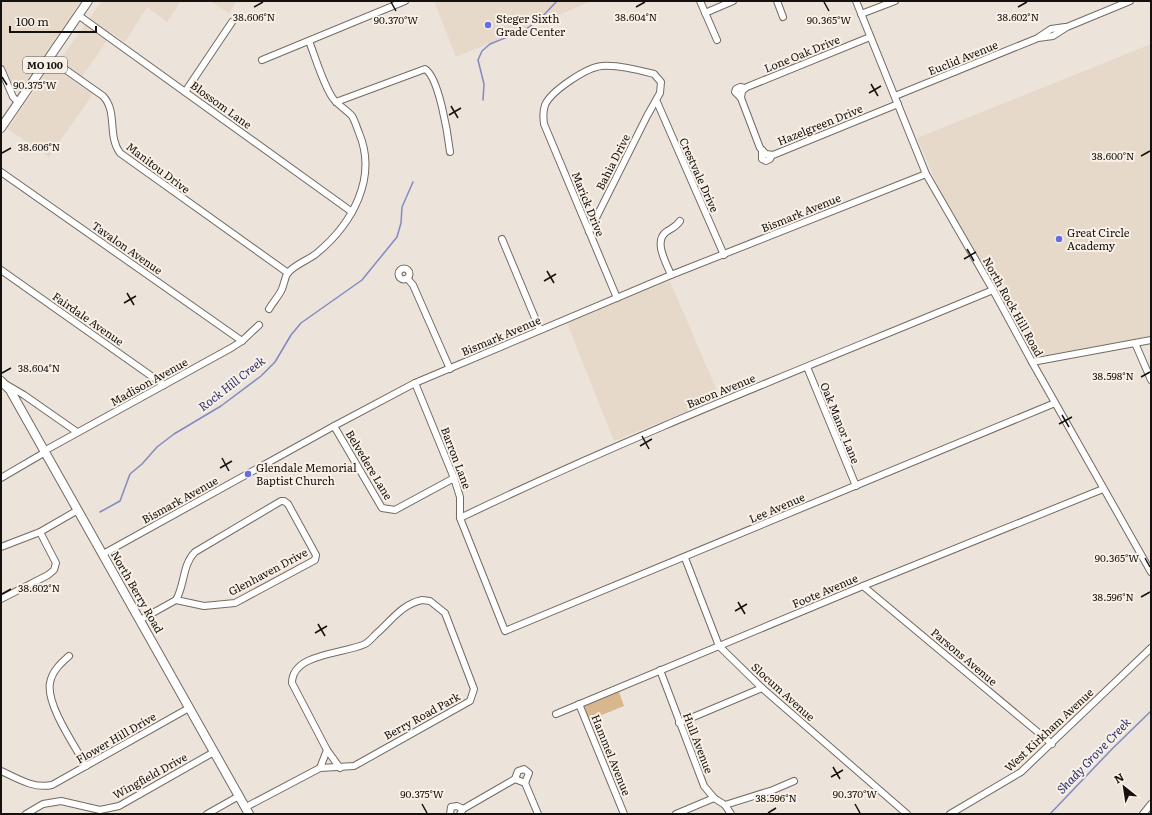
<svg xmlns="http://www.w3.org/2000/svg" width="1152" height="815" viewBox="0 0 1152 815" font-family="Literata,serif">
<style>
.built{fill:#e7d9c9}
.green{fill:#d8b68e}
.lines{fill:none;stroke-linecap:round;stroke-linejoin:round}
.stream{stroke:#828ac0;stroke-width:1.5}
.minor-casing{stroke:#736b63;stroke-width:8}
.major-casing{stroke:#736b63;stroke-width:10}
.minor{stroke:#fff;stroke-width:6}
.major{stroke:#fff;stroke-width:8}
.ticks{fill:none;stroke:#14110e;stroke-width:1.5}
.poi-dot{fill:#656ce4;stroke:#f9f1e7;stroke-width:1.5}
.labels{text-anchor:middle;stroke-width:4;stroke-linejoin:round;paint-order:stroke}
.shield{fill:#f9f1e7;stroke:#59544f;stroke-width:1}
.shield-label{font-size:10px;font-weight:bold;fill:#14110e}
.poi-label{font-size:11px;fill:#14110e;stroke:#f9f1e7;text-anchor:start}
.street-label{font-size:11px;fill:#14110e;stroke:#f9f1e7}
.water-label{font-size:12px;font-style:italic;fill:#2a2d6e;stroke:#f9f1e7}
.ticks-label{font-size:10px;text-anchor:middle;fill:#14110e;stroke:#f9f1e7;stroke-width:4;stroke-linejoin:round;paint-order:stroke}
</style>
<rect width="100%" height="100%" fill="#ece3da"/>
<!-- built -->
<g class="built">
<path d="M1,1H81L19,91H16L13,89L1,60Z"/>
<path d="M102,1H181L167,22L147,7L125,42L112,33L82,77L59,61Z"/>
<path d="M209,1H237L229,13Z"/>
<path d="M434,1H589L590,2L456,57Z"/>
<path d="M1151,44V336L1035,357L939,189L917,138Z"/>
<path d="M52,68L57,69L93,94L49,157L8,129L46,73Z"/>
<path d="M670,281L720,398L614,441L567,323Z"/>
</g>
<!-- green -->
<path class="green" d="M619,692L624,706L589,720L583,706Z"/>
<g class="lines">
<!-- stream -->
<g class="stream">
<path d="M483,100L484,84L478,60L482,51L490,44L525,30L541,18L557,1"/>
<path d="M100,512L120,501L130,474L142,464L157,447L174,434L221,406L261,376L275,362L291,335L301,323L362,280L397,237L401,223L402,207L413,182"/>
<path d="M1050,814L1112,749L1151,711"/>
</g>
<defs>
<g id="minor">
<path d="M700,1L717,40"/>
<path d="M777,1L783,17"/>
<path d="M856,1L926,174L993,290L1032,362L1151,572"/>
<path d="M705,13L733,1"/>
<path d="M861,14L895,1"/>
<path d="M78,15L352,212"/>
<path d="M870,37L747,87L742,91L741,98L760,148L766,154L773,155L898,104"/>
<path d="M1039,37L1051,29L1065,27"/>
<path d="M49,58L103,96C118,112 107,135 120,153L288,273"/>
<path d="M262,60L405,1"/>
<path d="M1,69L13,97L19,103"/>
<path d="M185,92L232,22"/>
<path d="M895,96L1038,38L1053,36L1067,27L1130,1"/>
<path d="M741,98L735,92L736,89L740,87L745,88"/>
<path d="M336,102L425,69C439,77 448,135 450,152"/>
<path d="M657,102L724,255"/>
<path d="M762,150V159L766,161L770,159L772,155"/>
<path d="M1,172L242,341"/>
<path d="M589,232L647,116L660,93L661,82L654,74C638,70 619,65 602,66C587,67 551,91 545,105C543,111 543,117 544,124L617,298"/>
<path d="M502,239L540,330"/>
<circle cx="404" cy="274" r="5.5"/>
<path d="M1,270L164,385"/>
<path d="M671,275C667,264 653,242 666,232C672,228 676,227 680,221"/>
<path d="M407,278L413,285L450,369"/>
<path d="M269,309C273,302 279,296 282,289C284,284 285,278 287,274C293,265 309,260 317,253C352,224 378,178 359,133C357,128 355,121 352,116C346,109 337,105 332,97C322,81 316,59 309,41"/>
<path d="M1135,343L1151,380"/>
<path d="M1032,362L1151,340"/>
<path d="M807,367L856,486"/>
<path d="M415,383L454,478L460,497V518L505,631L1055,403"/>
<path d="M7,385L24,395L77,432"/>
<path d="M334,426L382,508L395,510L454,478"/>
<path d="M1,478L42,454L44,451L231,348L242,341L259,325"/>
<path d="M281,501H284L288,504L316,555L315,560L235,603L204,606L176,600C185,585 182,565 195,552Z"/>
<path d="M460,518C634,434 815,364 993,290"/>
<path d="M40,532L78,510"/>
<path d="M1,547L40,532L56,563L54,570L48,575L1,599"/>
<path d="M103,554L334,426L415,383L671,275L926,174"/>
<path d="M685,558L719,646L762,688L907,814"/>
<path d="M863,586L1052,744"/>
<path d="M422,600L430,601L445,613L474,689L470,701L354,766L320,768L327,750L292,683C292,653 344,654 365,644C369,642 373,637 376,634C391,621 402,604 422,600Z"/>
<path d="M140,620L176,600"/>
<path d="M69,656C61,663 52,671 50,683C46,705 75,746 86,766"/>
<path d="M660,670L704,786L714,798L725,805L731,814"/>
<path d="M579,704L624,814"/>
<path d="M556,714L863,586L1103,489"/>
<path d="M679,723L762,688"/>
<path d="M327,750L340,768"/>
<path d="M1,771C17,778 33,789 52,785L189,708"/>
<path d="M515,779L518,771L524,769L529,773L525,783"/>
<path d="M725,805L773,790L794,781"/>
<path d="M246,807L320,768"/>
<path d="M26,814L43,804L61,801L100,810L119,806L214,752"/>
<path d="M207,814L239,796"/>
<path d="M450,814L451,807L457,806L463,809"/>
<path d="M460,814L463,809L515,779L525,783L538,814"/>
<path d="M676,814L714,798"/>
<path d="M950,814L1021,772L1151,648"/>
<path d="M1143,814L1151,804"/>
</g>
<g id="major">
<path d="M1,128L88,1"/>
<path d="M1,381L10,390L249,814"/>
</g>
</defs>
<!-- minor casing -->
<use href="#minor" class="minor-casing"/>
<!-- major casing -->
<use href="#major" class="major-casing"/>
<!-- minor -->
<use href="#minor" class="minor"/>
<!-- major -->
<use href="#major" class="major"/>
</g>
<!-- ticks -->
<path class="ticks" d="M391,2L396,11M824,2L829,11M254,7L263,2M636,7L645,2M1018,7L1027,2M2,77L7,85M871,84L878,96M869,93L881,86M451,106L458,118M449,115L461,108M2,153L11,148M1141,156L1150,151M967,249L974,261M964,259L976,252M547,271L554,283M544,281L556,274M127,293L134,305M124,303L136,296M2,373L11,368M1141,377L1150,372M1062,415L1069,427M1059,424L1072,417M642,436L649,449M640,446L652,439M222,458L229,471M220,468L232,461M1145,558L1150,567M2,594L11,589M1141,597L1150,592M738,602L745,614M735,611L747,604M318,624L325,636M315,633L327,626M833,767L840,779M831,777L843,770M422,804L427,813M855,804L860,813M768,813L776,808"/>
<!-- markers -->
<g class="poi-dot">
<circle cx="488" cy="25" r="4"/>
<circle cx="1059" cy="239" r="4"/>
<circle cx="248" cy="474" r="4"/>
</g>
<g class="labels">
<!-- shield labels -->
<rect class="shield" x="23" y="57" width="44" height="16" rx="3"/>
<g class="shield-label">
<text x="45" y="69">MO 100</text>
</g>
<!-- poi labels -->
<g class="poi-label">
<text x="496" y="23">Steger Sixth<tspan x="496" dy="13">Grade Center</tspan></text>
<text x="1067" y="237">Great Circle<tspan x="1067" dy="13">Academy</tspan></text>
<text x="256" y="472">Glendale Memorial<tspan x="256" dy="13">Baptist Church</tspan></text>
</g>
<!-- street labels -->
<g class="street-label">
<text transform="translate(802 54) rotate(-22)" y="4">Lone Oak Drive</text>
<text transform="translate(963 58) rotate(-22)" y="4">Euclid Avenue</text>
<text transform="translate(221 105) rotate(36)" y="4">Blossom Lane</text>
<text transform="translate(820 125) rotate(-22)" y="4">Hazelgreen Drive</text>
<text transform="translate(613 162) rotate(-63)" y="4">Bahia Drive</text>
<text transform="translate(158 168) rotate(37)" y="4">Manitou Drive</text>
<text transform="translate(699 175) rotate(66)" y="4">Crestvale Drive</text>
<text transform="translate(588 204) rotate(68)" y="4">Marick Drive</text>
<text transform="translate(801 213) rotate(-22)" y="4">Bismark Avenue</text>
<text transform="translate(127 248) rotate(35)" y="4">Tavalon Avenue</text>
<text transform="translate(1013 307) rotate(61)" y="4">North Rock Hill Road</text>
<text transform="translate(88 319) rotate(35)" y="4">Fairdale Avenue</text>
<text transform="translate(501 336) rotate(-23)" y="4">Bismark Avenue</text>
<text transform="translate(149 382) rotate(-29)" y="4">Madison Avenue</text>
<text transform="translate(721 391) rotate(-22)" y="4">Bacon Avenue</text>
<text transform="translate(840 423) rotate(68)" y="4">Oak Manor Lane</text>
<text transform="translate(456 458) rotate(69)" y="4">Barron Lane</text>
<text transform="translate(369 465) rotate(59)" y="4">Belvedere Lane</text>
<text transform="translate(180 500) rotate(-29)" y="4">Bismark Avenue</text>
<text transform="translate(777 508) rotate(-23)" y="4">Lee Avenue</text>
<text transform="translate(268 572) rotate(-28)" y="4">Glenhaven Drive</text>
<text transform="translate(825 591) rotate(-23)" y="4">Foote Avenue</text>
<text transform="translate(137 592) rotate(60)" y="4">North Berry Road</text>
<text transform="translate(964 657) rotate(40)" y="4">Parsons Avenue</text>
<text transform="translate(783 692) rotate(42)" y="4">Slocum Avenue</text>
<text transform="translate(422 716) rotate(-29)" y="4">Berry Road Park</text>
<text transform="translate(1049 730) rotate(-43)" y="4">West Kirkham Avenue</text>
<text transform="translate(116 738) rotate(-30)" y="4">Flower Hill Drive</text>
<text transform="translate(698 743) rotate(69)" y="4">Hull Avenue</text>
<text transform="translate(611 755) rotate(68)" y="4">Hammel Avenue</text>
<text transform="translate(150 776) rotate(-29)" y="4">Wingfield Drive</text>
</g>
<!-- water labels -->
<g class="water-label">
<text transform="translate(232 384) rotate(-38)" y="4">Rock Hill Creek</text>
<text transform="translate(1094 756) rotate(-46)" y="4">Shady Grove Creek</text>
</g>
</g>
<g class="ticks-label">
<text x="1018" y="21">38.602°N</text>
<text x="254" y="21">38.606°N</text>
<text x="636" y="21">38.604°N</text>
<text x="396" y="24">90.370°W</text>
<text x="829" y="24">90.365°W</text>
<text x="35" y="89">90.375°W</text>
<text x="39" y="151">38.606°N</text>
<text x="1113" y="160">38.600°N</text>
<text x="39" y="372">38.604°N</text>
<text x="1113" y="380">38.598°N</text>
<text x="1117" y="562">90.365°W</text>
<text x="39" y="592">38.602°N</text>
<text x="1113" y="601">38.596°N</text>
<text x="422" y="798">90.375°W</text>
<text x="855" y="798">90.370°W</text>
<text x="776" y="802">38.596°N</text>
</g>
<!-- border -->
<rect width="1152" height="815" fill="none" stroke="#14110e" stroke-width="4"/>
<!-- north arrow -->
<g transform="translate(1124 787) rotate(330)" stroke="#f9f1e7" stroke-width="3" paint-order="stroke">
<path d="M0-3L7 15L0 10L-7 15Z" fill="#14110e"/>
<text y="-6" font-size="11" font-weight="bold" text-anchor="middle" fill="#14110e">N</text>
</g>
<!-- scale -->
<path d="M10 26v6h86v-6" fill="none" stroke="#14110e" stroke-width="2"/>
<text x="16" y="26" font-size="12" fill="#14110e" stroke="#f9f1e7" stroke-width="3" paint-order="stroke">100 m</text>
</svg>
